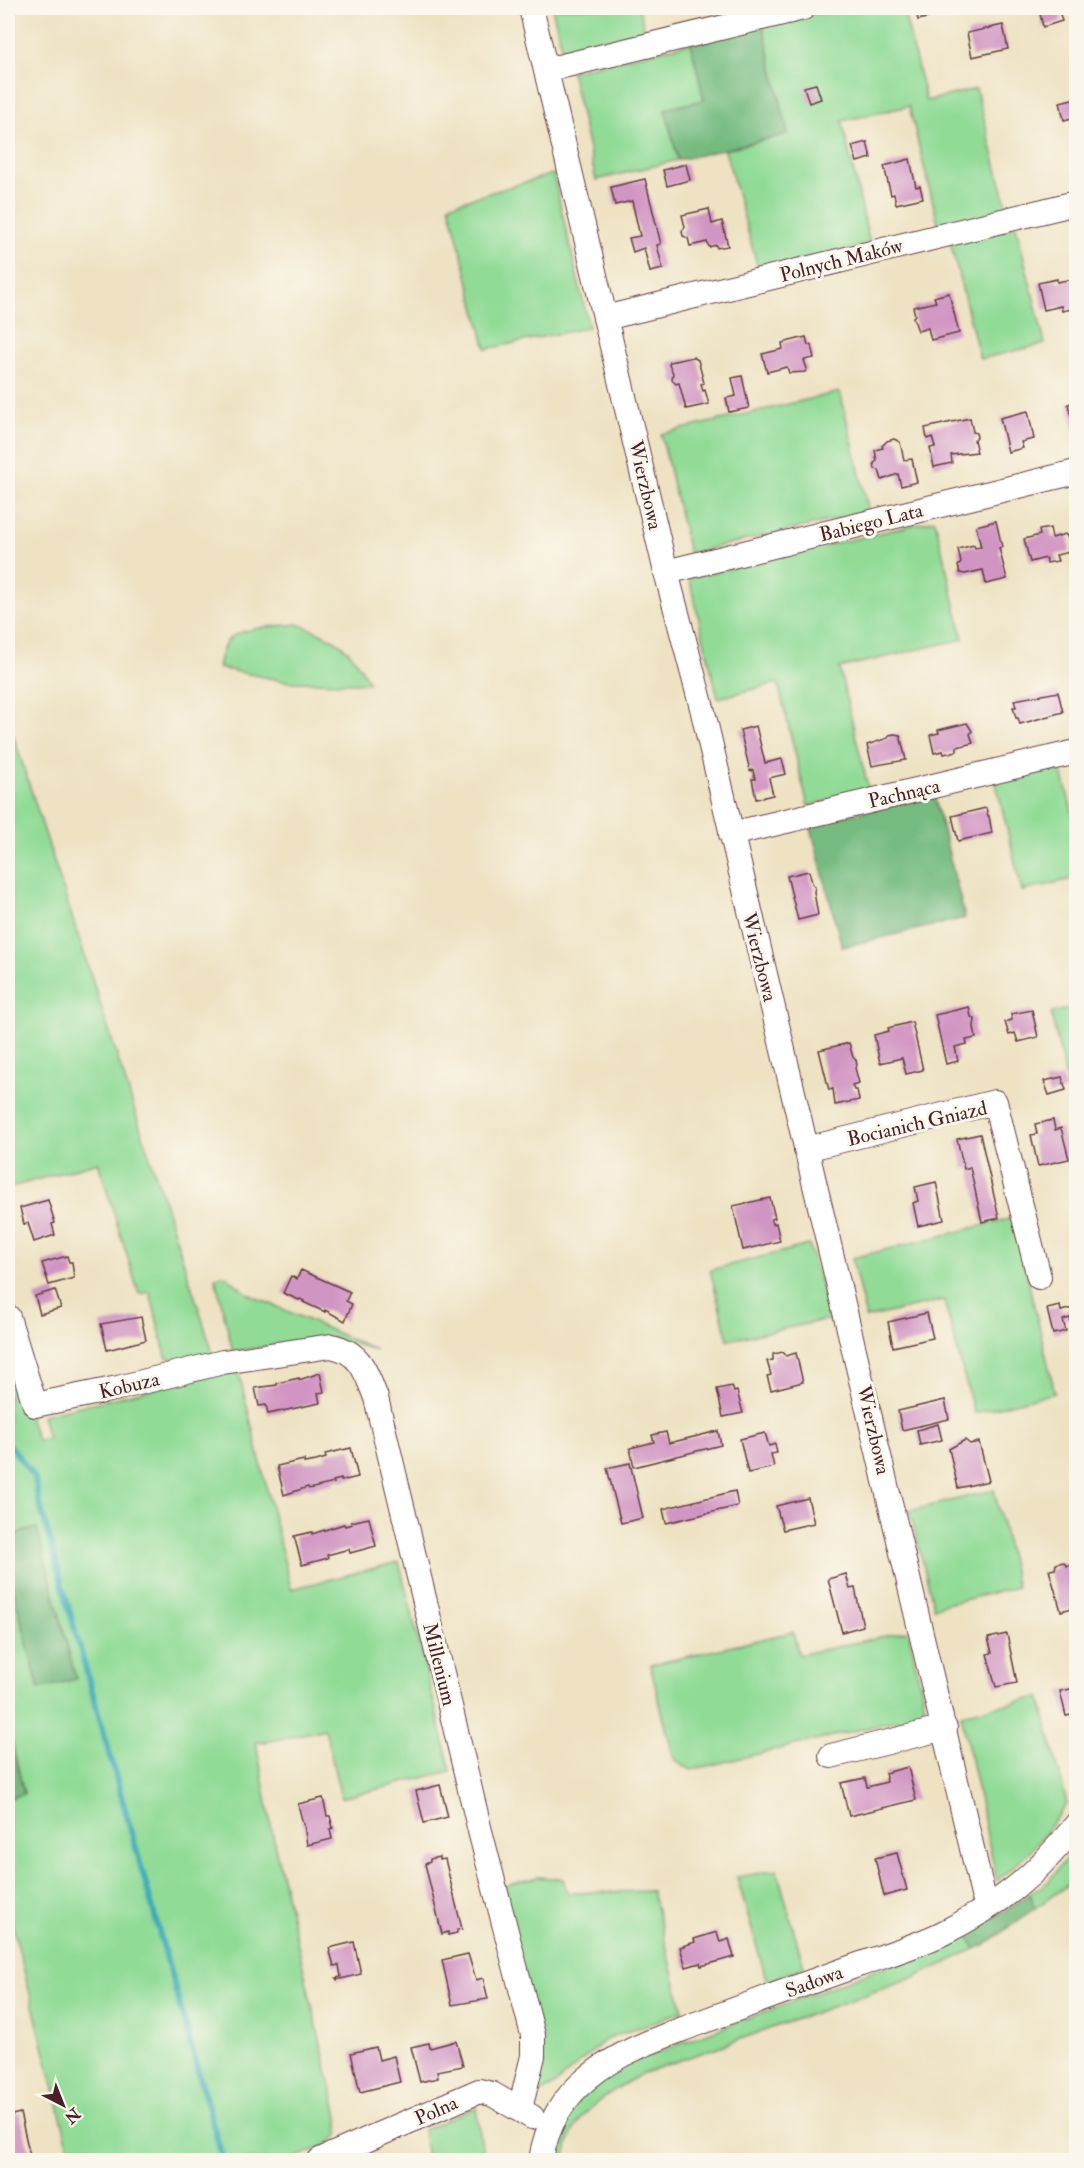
<svg xmlns="http://www.w3.org/2000/svg" width="1084" height="2168" viewBox="0 0 1084 2168" font-family="'IM FELL Double Pica',serif">
<style>
.green{fill:#91db97;stroke:#6e7d61;stroke-width:1.5}
.forest{fill:#74bb80;stroke:#5f6d56;stroke-width:1.5}
.lines{fill:none;stroke-linecap:round;stroke-linejoin:round}
.stream{stroke:#3aaab6;stroke-width:6}
.building{fill:#d195c3}
.minor-casing{stroke:#633c42;stroke-width:26}
.minor{stroke:#fff;stroke-width:24}
.labels{text-anchor:middle;stroke-width:6;stroke-linejoin:round;paint-order:stroke}
.street-label{font-size:20px;fill:#4a1f2b;stroke:#fbf7ec}
</style>
<rect width="100%" height="100%" fill="#fbf7ec"/>
<filter id="ink" filterUnits="userSpaceOnUse"><feTurbulence type="fractalNoise" baseFrequency=".0167" numOctaves="2"/><feDisplacementMap in="SourceGraphic" scale="12" xChannelSelector="R" yChannelSelector="G"/><feConvolveMatrix kernelMatrix="1 2 1 2 8 2 1 2 1" color-interpolation-filters="sRGB"/></filter>
<filter id="wash" filterUnits="userSpaceOnUse"><feTurbulence type="fractalNoise" baseFrequency=".008" numOctaves="4" result="noise"/><feDisplacementMap in="SourceGraphic" scale="24" xChannelSelector="R" yChannelSelector="G"/><feGaussianBlur stdDeviation="1.35" result="paint"/><feColorMatrix in="noise" values="0 0 0 0 0 0 0 0 0 0 0 0 0 0 0 0 0 1.4 0 .05"/><feComposite in="paint" operator="in"/></filter>
<g filter="url(#wash)">
<rect width="100%" height="100%" fill="#eee2c3"/>
<!-- green -->
<g class="green">
<path d="M552,8H639L646,35L564,56Z"/>
<path d="M839,8H903L926,101L976,89L1008,211L939,227L909,106L842,121L870,244L759,271L725,150L787,134L763,26Z"/>
<path d="M691,43L704,100L665,109L678,160L596,180L571,71Z"/>
<path d="M553,174L589,327L486,349L449,205Z"/>
<path d="M1016,226L1045,344L980,359L950,241Z"/>
<path d="M840,392L869,512L689,553L661,434Z"/>
<path d="M935,520L963,639L839,668L869,791L808,806L778,683L718,698L689,578Z"/>
<path d="M298,624C337,639 350,645 369,683L289,682L218,668C220,658 222,648 228,640C239,627 281,626 298,624Z"/>
<path d="M8,719L214,1356L182,1364L166,1357L150,1292L139,1294L98,1162L8,1188Z"/>
<path d="M1060,764L1076,827V878L1022,891L995,779Z"/>
<path d="M1076,1007V1099L1071,1100L1051,1013Z"/>
<path d="M1013,1218L1055,1393L974,1413L944,1300L866,1318L852,1258Z"/>
<path d="M809,1245L831,1319L728,1340L710,1270Z"/>
<path d="M225,1275L248,1294L376,1350L327,1337L233,1352L215,1277Z"/>
<path d="M238,1369L291,1589L399,1562L451,1771L341,1798L325,1729L266,1742H256L275,1847L339,2121V2135L327,2145L290,2160H72L8,1907V1798L24,1793L8,1726V1569L39,1689L36,1528L8,1536V1385L15,1375L37,1440L48,1439L42,1415Z"/>
<path d="M994,1490L1017,1587L934,1607L910,1511Z"/>
<path d="M908,1631L925,1706L912,1717L691,1770L674,1759L650,1665L793,1632L799,1655Z"/>
<path d="M1040,1697L1067,1804L1033,1848L997,1881L961,1714Z"/>
<path d="M1076,1846V1879L1035,1908L1030,1894L1048,1882Z"/>
<path d="M777,1870L804,1967L767,1982L737,1877Z"/>
<path d="M538,1877L563,1879L567,1893L652,1891L683,2011L605,2040L557,2083L540,2093L534,2082L504,1886Z"/>
<path d="M966,1933L975,1949L916,1977L644,2073C607,2093 569,2114 565,2160H554C559,2130 572,2103 595,2082C603,2075 615,2070 624,2065L928,1950Z"/>
<path d="M476,2107L484,2160H427L423,2130Z"/>
</g>
<!-- forest -->
<g class="forest">
<path d="M763,26L788,134L678,160L665,109L704,100L691,43Z"/>
<path d="M934,795L965,918L842,947L810,824Z"/>
<path d="M37,1528L76,1679L39,1689L8,1569V1536Z"/>
<path d="M8,1726L24,1794L8,1798Z"/>
<path d="M1030,1894L1035,1908L986,1944L975,1949L966,1933L992,1919Z"/>
</g>
<g class="lines">
<!-- stream -->
<path class="stream" d="M8,1444L14,1450L35,1479L38,1498L223,2160"/>
</g>
<g id="blocks">
<!-- building -->
<g class="building">
<path d="M915,8H936L938,15L918,20Z"/>
<path d="M1045,8H1048L1049,10L1058,8L1062,21L1043,27L1039,9Z"/>
<path d="M1003,25L1008,49L972,57L967,33Z"/>
<path d="M816,84L821,99L809,103L804,87Z"/>
<path d="M1076,98V117L1064,120L1060,102Z"/>
<path d="M867,142L871,158L857,162L852,146Z"/>
<path d="M910,159L916,187L920,186L923,198L896,204L894,194L891,195L884,166Z"/>
<path d="M686,164L690,180L667,186L663,170Z"/>
<path d="M645,179L661,244L657,245L663,269L650,272L644,248L633,252L629,238L640,236L632,201L615,205L611,187Z"/>
<path d="M709,209L712,224L722,221L728,246L717,248L716,245L709,247L707,242L690,246L688,238L683,236L682,231L685,227L682,215Z"/>
<path d="M1057,279V282L1072,279L1074,285L1076,284V308L1062,311L1061,306L1044,310L1038,283Z"/>
<path d="M949,293L959,333L931,340L928,328L918,331L913,317L915,315L913,307L936,302L934,297Z"/>
<path d="M806,337L808,345H811L814,358L804,360L807,369L805,372L789,373L787,367L767,372L762,354L783,349L782,343Z"/>
<path d="M693,357L698,360L704,383L701,384L703,391L705,390L709,404L686,409L679,383L676,384L672,380L673,373L669,365L670,362Z"/>
<path d="M742,376L749,408L729,412L726,398L736,396L732,378Z"/>
<path d="M1076,402V431L1075,432L1068,404Z"/>
<path d="M1028,411L1034,439L1021,442L1023,448L1008,452L1000,418Z"/>
<path d="M970,418L973,432L976,433L977,437L974,440L977,452L951,455L952,463L934,467L930,448L935,447L932,437L927,439L925,428Z"/>
<path d="M894,439L900,442L904,460L912,459L917,482L901,486L898,474L882,480L879,470L875,469L874,463L877,461L875,450L883,448L882,446L887,441Z"/>
<path d="M996,521L1002,547L999,548L1007,579L986,584L983,570L965,574L960,573L958,566L961,563L958,549L974,545L975,548L981,547L976,526Z"/>
<path d="M1050,528L1052,538L1065,534L1069,539L1070,552L1056,555L1058,561L1047,563L1046,558L1030,562L1024,539L1040,535L1039,530Z"/>
<path d="M1058,692L1063,712L1020,724L1018,718H1016L1013,707H1016L1014,700Z"/>
<path d="M967,723L972,731L970,734L973,743L957,747V751L944,754L943,751L934,753L930,735L939,733L938,730Z"/>
<path d="M756,726L765,763L782,759L786,774L769,778L773,795L756,799L752,779H755L753,770L750,771L740,730Z"/>
<path d="M894,734L900,735L906,760L872,766L867,745L888,738L889,735Z"/>
<path d="M986,808L988,816H989L992,833L958,841L952,816Z"/>
<path d="M809,871L812,883L815,887L814,892L818,915L798,920L787,876Z"/>
<path d="M969,1007L971,1017L975,1019L974,1027L976,1038L966,1040L967,1044L955,1047L958,1061L946,1064L935,1015Z"/>
<path d="M1032,1010L1038,1037L1018,1042L1015,1033L1009,1035L1005,1022L1012,1020L1011,1014Z"/>
<path d="M912,1022L923,1070L906,1074L902,1058L880,1063L874,1035L889,1031L888,1028Z"/>
<path d="M849,1043L853,1057L856,1060L857,1065L855,1068L859,1083L852,1085L854,1090H857L859,1100L835,1105L833,1089L829,1090L819,1050Z"/>
<path d="M1062,1077L1066,1090L1049,1095L1044,1081Z"/>
<path d="M1053,1120L1055,1130L1061,1128L1069,1159L1038,1166L1031,1135L1037,1134L1035,1124Z"/>
<path d="M980,1134L999,1218L982,1222L970,1167L964,1169L957,1139Z"/>
<path d="M936,1182L944,1220L918,1226L913,1203L918,1201L915,1187Z"/>
<path d="M770,1198L775,1218L771,1219L773,1224L776,1223L780,1241L743,1250L733,1206Z"/>
<path d="M48,1200L55,1223L52,1224L55,1235L34,1242L28,1223L24,1224L20,1208Z"/>
<path d="M67,1256L69,1262H72L74,1278L49,1285L42,1263Z"/>
<path d="M301,1270L350,1292L346,1301L352,1304L345,1321L325,1310V1312L303,1302L304,1301L300,1299L299,1300L283,1293L291,1276L297,1279Z"/>
<path d="M55,1290L61,1308L40,1314L35,1296Z"/>
<path d="M1076,1290V1332H1074L1070,1318L1063,1320L1066,1331L1053,1334L1047,1309L1060,1306L1061,1311L1073,1308L1071,1296L1074,1291Z"/>
<path d="M927,1313L933,1338L893,1347L888,1322Z"/>
<path d="M141,1317L146,1340L107,1350L101,1324Z"/>
<path d="M783,1352L786,1356L796,1353L803,1382L771,1390L767,1376L771,1375L767,1361L773,1360V1354Z"/>
<path d="M320,1373L324,1392L318,1393L320,1403L268,1414L266,1405L259,1406L255,1388L277,1385V1383L299,1378V1380Z"/>
<path d="M732,1386L734,1392L737,1391L743,1413L723,1417L717,1389Z"/>
<path d="M945,1400L949,1419L902,1430L898,1411Z"/>
<path d="M938,1424L942,1440L920,1445L917,1430Z"/>
<path d="M718,1431L721,1445L634,1467L630,1448L654,1442L652,1435L666,1432L669,1443Z"/>
<path d="M765,1433L769,1446L775,1444L777,1453L771,1454L774,1467L748,1473L740,1439Z"/>
<path d="M965,1440L970,1444L979,1442L989,1481L958,1488L949,1449Z"/>
<path d="M351,1448L358,1477L341,1481V1479L333,1481L334,1483L309,1489L308,1487L284,1495L277,1466L304,1460V1463L316,1461L326,1458L325,1454Z"/>
<path d="M630,1463L643,1518L621,1523L607,1468Z"/>
<path d="M735,1491L738,1506L666,1523L663,1509Z"/>
<path d="M808,1498L814,1523L783,1530L776,1506Z"/>
<path d="M369,1518L376,1546L350,1553L349,1549L327,1555L328,1558L302,1565L294,1536L312,1532V1534L344,1524L345,1526L352,1524L351,1522Z"/>
<path d="M1063,1562L1067,1566L1072,1565L1076,1582V1607L1061,1611L1049,1570L1055,1569L1056,1564Z"/>
<path d="M846,1574L850,1589L855,1588L863,1626L842,1632L828,1579Z"/>
<path d="M1007,1634L1017,1683L996,1687L987,1654L992,1653L988,1638Z"/>
<path d="M1076,1688V1714L1066,1716L1060,1691Z"/>
<path d="M908,1767L916,1800L849,1816L841,1783L865,1778L867,1787L887,1782L885,1773Z"/>
<path d="M440,1785L448,1817L424,1823L416,1791Z"/>
<path d="M323,1798L327,1816H330L333,1828L330,1829L332,1839L307,1845L304,1824H303L298,1804Z"/>
<path d="M897,1853L907,1890L884,1896L875,1858Z"/>
<path d="M439,1857V1860L445,1859L462,1929L457,1930V1933L448,1935V1932L442,1934L425,1864L430,1862V1859Z"/>
<path d="M717,1932L720,1942L729,1939L734,1957L701,1966L700,1963L686,1967L680,1947L695,1942L694,1939Z"/>
<path d="M354,1942L361,1974L337,1980L336,1978L341,1977L339,1965L334,1966L329,1948Z"/>
<path d="M468,1954L476,1980L483,1978L488,1999L452,2005L442,1960Z"/>
<path d="M456,2041L463,2066L437,2071L438,2078L420,2082L411,2047L429,2043L430,2048Z"/>
<path d="M376,2047L379,2060L394,2056L400,2082L360,2092L351,2053Z"/>
<path d="M20,2113L30,2156L8,2160V2116Z"/>
</g>
</g>
</g>
<g filter="url(#ink)">
<use href="#blocks" fill-opacity="0" stroke="#633c42" stroke-width="1.5"/>
<g class="lines">
<defs>
<g id="minor">
<path d="M531,8L666,572L702,708L983,1895L988,1907"/>
<path d="M546,70L803,8"/>
<path d="M605,318L1076,203"/>
<path d="M666,572L1076,472"/>
<path d="M731,834L1076,752"/>
<path d="M806,1149L995,1102L1039,1277"/>
<path d="M8,1317L35,1405L118,1388L223,1362L331,1346C361,1352 366,1372 376,1398L480,1831L533,2035V2056L520,2109"/>
<path d="M831,1756L945,1728"/>
<path d="M320,2160L479,2091L492,2094L532,2117"/>
<path d="M541,2160C546,2126 562,2098 590,2076C620,2051 660,2038 696,2024C750,2004 804,1984 858,1965C886,1955 917,1946 943,1933C1001,1904 1036,1875 1076,1825"/>
</g>
</defs>
<!-- minor casing -->
<use href="#minor" class="minor-casing"/>
<!-- minor -->
<use href="#minor" class="minor"/>
</g>
</g>
<g class="labels">
<!-- street labels -->
<g class="street-label">
<text transform="translate(841 260) rotate(-14)" y="7">Polnych Maków</text>
<text transform="translate(646 485) rotate(77)" y="7">Wierzbowa</text>
<text transform="translate(871 522) rotate(-14)" y="7">Babiego Lata</text>
<text transform="translate(904 793) rotate(-13)" y="7">Pachnąca</text>
<text transform="translate(760 957) rotate(76)" y="7">Wierzbowa</text>
<text transform="translate(917 1123) rotate(-13)" y="7">Bocianich Gniazd</text>
<text transform="translate(129 1385) rotate(-13)" y="7">Kobuza</text>
<text transform="translate(874 1430) rotate(77)" y="7">Wierzbowa</text>
<text transform="translate(440 1664) rotate(76)" y="7">Millenium</text>
<text transform="translate(814 1981) rotate(-20)" y="7">Sadowa</text>
<text transform="translate(436 2110) rotate(-24)" y="7">Polna</text>
</g>
</g>
<!-- margin -->
<rect width="1084" height="2168" fill="none" stroke="#fbf7ec" stroke-width="30"/>
<!-- north arrow -->
<g transform="translate(63 2105) rotate(138)" stroke="#fbf7ec" stroke-width="4.5" paint-order="stroke">
<path d="M0-4.5L10 22L0 15L-10 22Z" fill="#4a1f2b"/>
<text y="-9" font-size="16" font-weight="bold" text-anchor="middle" fill="#4a1f2b">N</text>
</g>
</svg>
